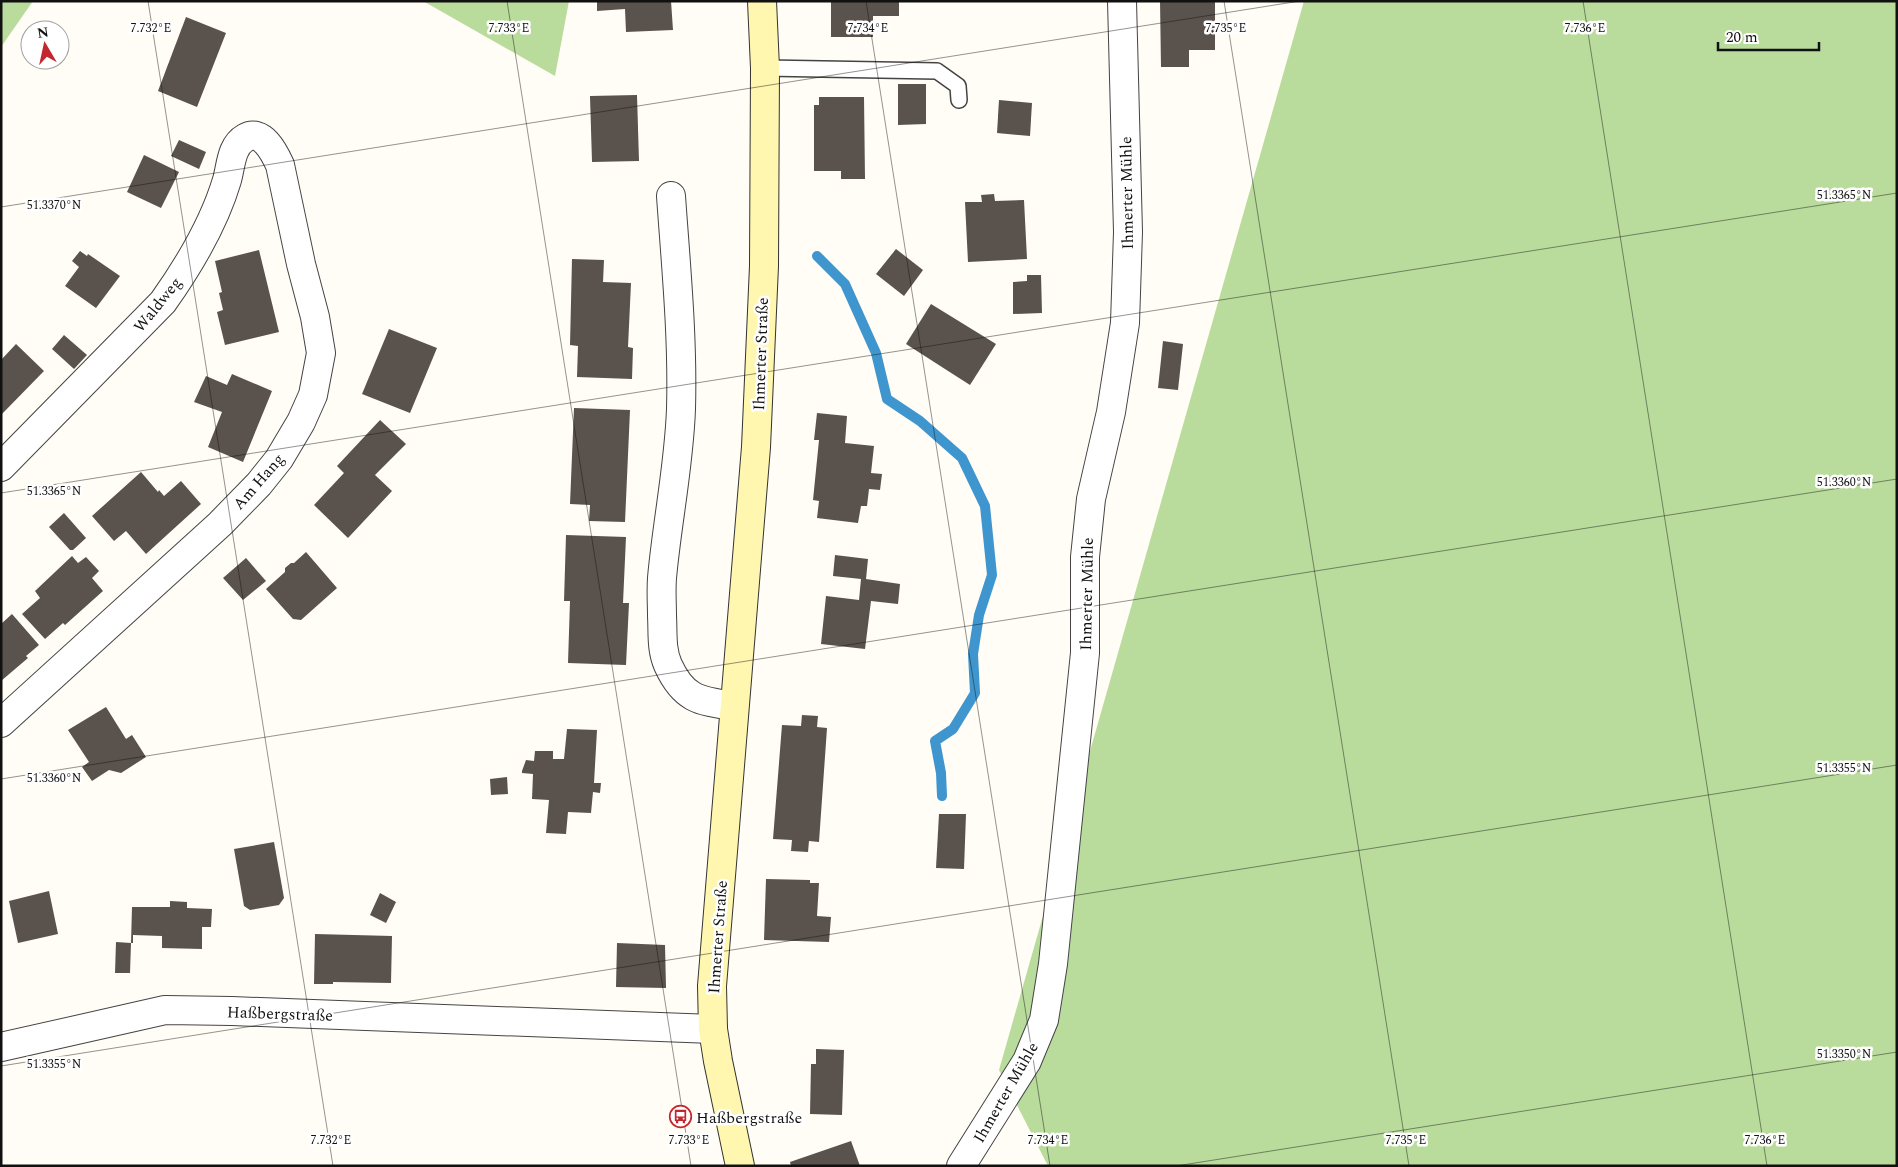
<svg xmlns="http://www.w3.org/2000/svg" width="1898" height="1167" viewBox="0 0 1898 1167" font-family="Spectral,serif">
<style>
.forest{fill:#b9dc9c}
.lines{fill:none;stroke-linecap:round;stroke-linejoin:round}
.stream{stroke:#3f96cf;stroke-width:10}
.building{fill:#5a524d}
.service-casing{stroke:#444;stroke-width:18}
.minor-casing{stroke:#444;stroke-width:30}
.secondary-casing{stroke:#333;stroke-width:30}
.service{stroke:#fff;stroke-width:15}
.minor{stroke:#fff;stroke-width:28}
.secondary{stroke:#fff6b0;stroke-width:28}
.ticks{fill:none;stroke:#111;stroke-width:1;stroke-opacity:0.45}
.labels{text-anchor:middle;stroke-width:5;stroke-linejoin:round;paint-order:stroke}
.street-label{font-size:16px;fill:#111;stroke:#fff}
.poi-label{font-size:16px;fill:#111;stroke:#fff;text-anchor:start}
.ticks-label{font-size:12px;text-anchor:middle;fill:#111;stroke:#fff;stroke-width:5;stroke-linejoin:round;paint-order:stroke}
</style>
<rect width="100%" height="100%" fill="#fffdf5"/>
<!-- forest -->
<g class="forest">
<path d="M1,1H33L1,47Z"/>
<path d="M423,1H569L555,76Z"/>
<path d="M1304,1H1897V1166H1048L999,1070Z"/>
</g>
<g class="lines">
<!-- stream -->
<path class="stream" d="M817,256L845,284L876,353L887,399L920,421L962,458L985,506L992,575L979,615L973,654L975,693L953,729L935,741L941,773L942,796"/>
</g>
<!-- building -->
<g class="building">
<path d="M597,1H671L673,30L626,32L625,9L597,11Z"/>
<path d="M831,1H899V16H873V37H831Z"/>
<path d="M1160,1H1215V50H1189V67H1161Z"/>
<path d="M186,17L226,33L197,107L158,91Z"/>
<path d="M898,84H926V124L898,125Z"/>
<path d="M637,95L639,161L592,162L590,96Z"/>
<path d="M819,97H864L865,179H841V171H814V105H819Z"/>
<path d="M999,100L1032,103L1030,136L997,133Z"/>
<path d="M179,140L206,152L199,169L171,156Z"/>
<path d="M144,155L179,172L161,208L127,192Z"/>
<path d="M994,194L995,201L1024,200L1027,259L968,262L965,202H982L981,195Z"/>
<path d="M896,249L923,270L904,296L876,274Z"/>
<path d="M259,250L279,332L225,345L217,312L223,310L219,293L222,292L215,261Z"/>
<path d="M80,251L87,256L88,254L120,276L96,308L65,286L79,267L72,261Z"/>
<path d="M572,259L604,260L603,282L631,283L628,347L633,348L632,379L577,377L578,346L570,345Z"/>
<path d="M1027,275H1041L1042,313L1013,314V282L1027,281Z"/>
<path d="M931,304L996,344L970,385L906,344Z"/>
<path d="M389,329L437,348L410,413L362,394Z"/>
<path d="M64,335L87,355L74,369L52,349Z"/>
<path d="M1163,341L1183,344L1178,390L1158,388Z"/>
<path d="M16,344L44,371L1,415V360Z"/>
<path d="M232,374L272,391L243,462L208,447L222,412L194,402L206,376L227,385Z"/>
<path d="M574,408L630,410L625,522L589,521L590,505L570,504Z"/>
<path d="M817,413L847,416L845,443L874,446L871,473L882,474L880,490L869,489L867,506H861L858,523L817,518L819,501L813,500L819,440H814Z"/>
<path d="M380,420L406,444L375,475L392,491L348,538L314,505L344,473L337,466Z"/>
<path d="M141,472L158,492L159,490L164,496L181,481L201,504L146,554L126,531L114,541L92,516Z"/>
<path d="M64,513L86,538L73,550H70L49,527Z"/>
<path d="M566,535L626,537L623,603H629L626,665L568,663L570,601H564Z"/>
<path d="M306,552L337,588L301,620L293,619L266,589L285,572V568L291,563H294Z"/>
<path d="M835,555L868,559L866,579L900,584L898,604L871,601L865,649L821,644L826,596L859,600L861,579L833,576Z"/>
<path d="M72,556L78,563L86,557L99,571L92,578L103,591L65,625L63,623L45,639L22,614L40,598L35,591Z"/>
<path d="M246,558L266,581L243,600L223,578Z"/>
<path d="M12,614L39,645L26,656L28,658L1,681V624Z"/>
<path d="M106,707L126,739L132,735L146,757L121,773L109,770L92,781L82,767L89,762L68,730Z"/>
<path d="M802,715L818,716L817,727L827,728L819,842L809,841L808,852L791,851L792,840L773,839L782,725L801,726Z"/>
<path d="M567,729L597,730L594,783H601L600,793L593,792L591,813L568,812L566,834L546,833L549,800L532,799L533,774L522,773V771L526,760L534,761L535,751H553V759H564Z"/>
<path d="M507,777L508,794L491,795L490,779Z"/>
<path d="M939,814H966L964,869L936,868Z"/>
<path d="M274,842L284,898L279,905L250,910L244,906L234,849Z"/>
<path d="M766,879L810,880V883H819L817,916L831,917L829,942L764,940Z"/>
<path d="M49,891L58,934L18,943L9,901Z"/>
<path d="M380,893L396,902L386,923L370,915Z"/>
<path d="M170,901L187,902V908L212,909L211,927H202V949L162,948V936L133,935V943H131L132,907H170Z"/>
<path d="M315,934L392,936L391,983L333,982V984H314Z"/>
<path d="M116,942L131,943L130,973H115Z"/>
<path d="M617,943L665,945L666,988L616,987Z"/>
<path d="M816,1049L844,1050L842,1115L810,1114L811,1064H816Z"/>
<path d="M851,1141L860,1166H791L790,1162Z"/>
</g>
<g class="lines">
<defs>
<path id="service" d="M765,68L937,71L958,86L959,100"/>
<g id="minor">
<path d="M671,196C676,267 683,338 681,409C679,466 667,522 662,578C661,591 662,604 662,616C663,633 661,649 668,665C684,700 700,701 734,706"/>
<path d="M1,467L163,302C190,264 214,224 227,180C231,166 231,146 245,138C262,128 274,152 280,165L301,264L315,317L321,353L313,395L301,422L279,459L259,484L220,524L1,723"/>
<path d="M1,1047L165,1010L232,1011L713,1029"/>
<path d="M961,1166L1027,1061L1044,1020L1053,964L1085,653V557L1091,499L1111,412L1125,323L1128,232L1122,1"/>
</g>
<path id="secondary" d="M740,1166L718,1061L713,1029L712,986L756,447L764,266L765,68L762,1"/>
</defs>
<!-- service casing -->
<use href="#service" class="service-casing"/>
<!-- minor casing -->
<use href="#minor" class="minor-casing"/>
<!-- secondary casing -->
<use href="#secondary" class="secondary-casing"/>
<!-- service -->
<use href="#service" class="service"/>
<!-- minor -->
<use href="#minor" class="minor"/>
<!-- secondary -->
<use href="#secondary" class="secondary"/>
</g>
<!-- ticks -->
<path class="ticks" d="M148,1L333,1166M507,1L691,1166M866,1L1050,1166M1224,1L1409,1166M1583,1L1767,1166M1,207L1300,1M1,493L1897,193M1,779L1897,479M1,1066L1897,765M1176,1166L1897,1052"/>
<!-- icons -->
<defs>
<symbol id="bus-ring" viewBox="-11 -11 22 22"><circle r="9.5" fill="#fff" stroke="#c4262e" stroke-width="1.5"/><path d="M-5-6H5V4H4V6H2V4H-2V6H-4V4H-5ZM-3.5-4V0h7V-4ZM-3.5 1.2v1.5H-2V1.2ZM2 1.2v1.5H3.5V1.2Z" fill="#c4262e"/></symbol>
</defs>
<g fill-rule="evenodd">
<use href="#bus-ring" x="668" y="1104" width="25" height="25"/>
</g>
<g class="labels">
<!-- street labels -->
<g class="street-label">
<text transform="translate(1126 193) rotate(-91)" y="6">Ihmerter Mühle</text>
<text transform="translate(157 304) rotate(-51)" y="6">Waldweg</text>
<text transform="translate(760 354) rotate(-88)" y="6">Ihmerter Straße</text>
<text transform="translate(258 481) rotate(-49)" y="6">Am Hang</text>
<text transform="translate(1086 594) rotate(-89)" y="6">Ihmerter Mühle</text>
<text transform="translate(717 937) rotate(-86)" y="6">Ihmerter Straße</text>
<text transform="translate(280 1013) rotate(2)" y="6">Haßbergstraße</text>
<text transform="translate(1005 1092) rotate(-60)" y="6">Ihmerter Mühle</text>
</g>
<!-- poi labels -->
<g class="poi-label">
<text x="696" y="1123">Haßbergstraße</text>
</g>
</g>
<g class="ticks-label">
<text x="151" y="32">7.732°E</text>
<text x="509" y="32">7.733°E</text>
<text x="868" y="32">7.734°E</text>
<text x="1226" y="32">7.735°E</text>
<text x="1585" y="32">7.736°E</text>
<text x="1844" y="199">51.3365°N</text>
<text x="54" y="209">51.3370°N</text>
<text x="1844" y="486">51.3360°N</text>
<text x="54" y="495">51.3365°N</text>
<text x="1844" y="772">51.3355°N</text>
<text x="54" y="782">51.3360°N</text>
<text x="1844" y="1058">51.3350°N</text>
<text x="54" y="1068">51.3355°N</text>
<text x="331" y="1144">7.732°E</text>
<text x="689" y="1144">7.733°E</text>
<text x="1048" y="1144">7.734°E</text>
<text x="1406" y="1144">7.735°E</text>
<text x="1765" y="1144">7.736°E</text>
</g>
<!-- border -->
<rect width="1898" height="1167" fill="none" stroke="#111111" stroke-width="5"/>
<!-- north arrow -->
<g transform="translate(45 45) rotate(351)"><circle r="24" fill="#ffffff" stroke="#a0a0a0"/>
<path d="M0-4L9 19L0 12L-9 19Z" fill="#c4262e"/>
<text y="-8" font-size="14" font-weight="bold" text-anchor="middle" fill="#111111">N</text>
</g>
<!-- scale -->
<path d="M1718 42v8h101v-8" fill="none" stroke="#111111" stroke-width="2.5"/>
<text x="1726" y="42" font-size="15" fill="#111111" stroke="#ffffff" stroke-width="4" paint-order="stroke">20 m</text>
</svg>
